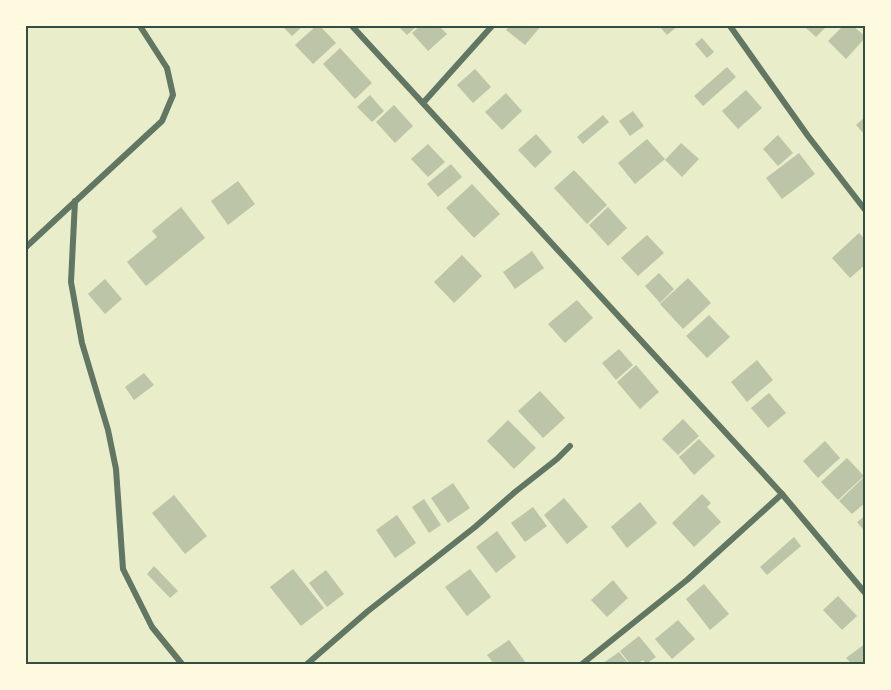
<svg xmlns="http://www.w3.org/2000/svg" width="891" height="690" viewBox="0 0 891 690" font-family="'Work Sans',sans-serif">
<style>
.building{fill:#bcc5a7}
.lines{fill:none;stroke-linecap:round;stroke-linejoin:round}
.minor{stroke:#617663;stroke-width:6}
.neatline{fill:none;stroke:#344e41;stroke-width:2}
</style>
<rect width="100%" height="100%" fill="#e9edc9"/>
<!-- building -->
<g class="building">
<path d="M282,26H303L292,36Z"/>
<path d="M316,26H320L336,43L313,64L295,45Z"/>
<path d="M398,26H417L407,35Z"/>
<path d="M420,26H439L447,34L428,51L412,33Z"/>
<path d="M510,26H541L525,45L506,30Z"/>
<path d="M659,26H678L667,35Z"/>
<path d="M804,26H827L816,37Z"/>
<path d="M843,26H853L866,37L846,59L828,41Z"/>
<path d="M702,38L714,52L707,58L695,44Z"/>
<path d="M340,48L372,83L355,99L323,64Z"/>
<path d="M727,67L736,77L703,106L694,96Z"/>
<path d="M475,69L491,87L473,103L457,85Z"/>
<path d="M746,90L762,108L738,129L722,111Z"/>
<path d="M506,93L522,111L502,130L485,112Z"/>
<path d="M370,95L384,111L372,122L357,107Z"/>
<path d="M394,105L413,126L395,143L376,122Z"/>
<path d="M633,111L644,126L630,136L619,121Z"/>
<path d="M603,115L609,122L583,144L577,137Z"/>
<path d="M866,116V136L856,125Z"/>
<path d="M536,134L552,152L535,168L518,150Z"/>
<path d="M778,135L793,153L778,166L763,149Z"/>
<path d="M647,139L665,159L635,184L618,163Z"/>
<path d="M681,143L699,159L682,177L665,160Z"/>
<path d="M428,144L445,162L428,177L411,159Z"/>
<path d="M799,153L815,174L782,199L766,178Z"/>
<path d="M451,164L462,177L438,197L427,184Z"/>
<path d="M574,170L607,205L587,224L554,188Z"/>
<path d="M238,181L255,204L228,225L211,201Z"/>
<path d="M472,184L500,214L474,238L446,208Z"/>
<path d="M181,207L205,238L146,286L127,262L157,237L152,231Z"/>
<path d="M608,207L627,228L608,246L589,225Z"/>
<path d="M859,233L866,240V264L850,278L832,258Z"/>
<path d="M647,235L664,253L638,276L621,258Z"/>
<path d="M532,251L544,268L515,289L503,272Z"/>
<path d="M462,255L482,276L454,303L434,282Z"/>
<path d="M659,273L674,289L660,303L645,286Z"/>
<path d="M688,278L711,303L683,329L660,304Z"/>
<path d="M105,279L122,299L105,314L88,294Z"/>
<path d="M577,300L593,318L565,343L548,324Z"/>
<path d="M709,315L730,337L707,358L686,336Z"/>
<path d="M619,349L633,365L616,380L602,363Z"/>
<path d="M757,360L773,380L747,402L731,382Z"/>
<path d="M636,365L659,392L640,409L617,382Z"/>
<path d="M144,373L154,385L134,400L125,387Z"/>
<path d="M540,391L565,418L543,438L518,411Z"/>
<path d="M769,393L786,413L768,428L751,408Z"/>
<path d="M683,419L699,436L678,455L662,439Z"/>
<path d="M508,420L536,448L514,469L487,441Z"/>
<path d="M699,439L715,456L694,475L679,457Z"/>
<path d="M825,441L840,458L818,478L803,461Z"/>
<path d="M847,458L864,476L838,500L821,482Z"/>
<path d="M863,478L866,481V502L852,514L839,501Z"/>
<path d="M453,483L470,508L448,523L431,498Z"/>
<path d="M702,494L711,503L707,507L721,522L694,547L672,523Z"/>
<path d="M174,495L207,536L185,554L152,513Z"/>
<path d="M564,498L588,527L567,544L544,515Z"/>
<path d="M424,499L441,525L429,533L412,507Z"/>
<path d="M640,502L657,523L627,548L611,527Z"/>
<path d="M533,507L547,526L525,542L511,523Z"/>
<path d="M397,515L416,543L395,558L376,530Z"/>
<path d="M866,515V533L857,522Z"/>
<path d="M497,531L516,557L496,573L476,547Z"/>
<path d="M794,537L801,546L767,575L760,567Z"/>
<path d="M154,566L178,591L170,598L147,574Z"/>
<path d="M293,569L324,608L301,626L270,587Z"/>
<path d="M470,569L491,597L467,616L445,587Z"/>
<path d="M326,570L344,594L327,607L309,583Z"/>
<path d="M613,580L628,598L607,617L591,600Z"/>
<path d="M704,584L729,614L710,630L686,599Z"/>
<path d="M838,596L857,616L842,630L823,610Z"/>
<path d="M678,620L695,639L672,659L655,639Z"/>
<path d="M639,636L656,657L646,664L643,660L637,664H630L620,651Z"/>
<path d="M509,640L526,663L494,664L487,655Z"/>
<path d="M866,643V664H852L846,658Z"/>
<path d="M619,652L629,664H602Z"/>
</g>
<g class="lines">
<!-- minor -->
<g class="minor">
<path d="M352,26L782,494L866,594"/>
<path d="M730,26L808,136L866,211"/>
<path d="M423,103L492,26"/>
<path d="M75,201L71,282L82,343L108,430L116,469L123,569L152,627L182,664"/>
<path d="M26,247L162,121L173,95L167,68L140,26"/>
<path d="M307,664L368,611L475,527L515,492L557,459L570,446"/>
<path d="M582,664L687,580L782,494"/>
</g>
</g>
<!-- border -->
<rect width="891" height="690" fill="none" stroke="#fefae0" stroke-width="54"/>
<rect x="27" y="27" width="837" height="636" class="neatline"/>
</svg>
